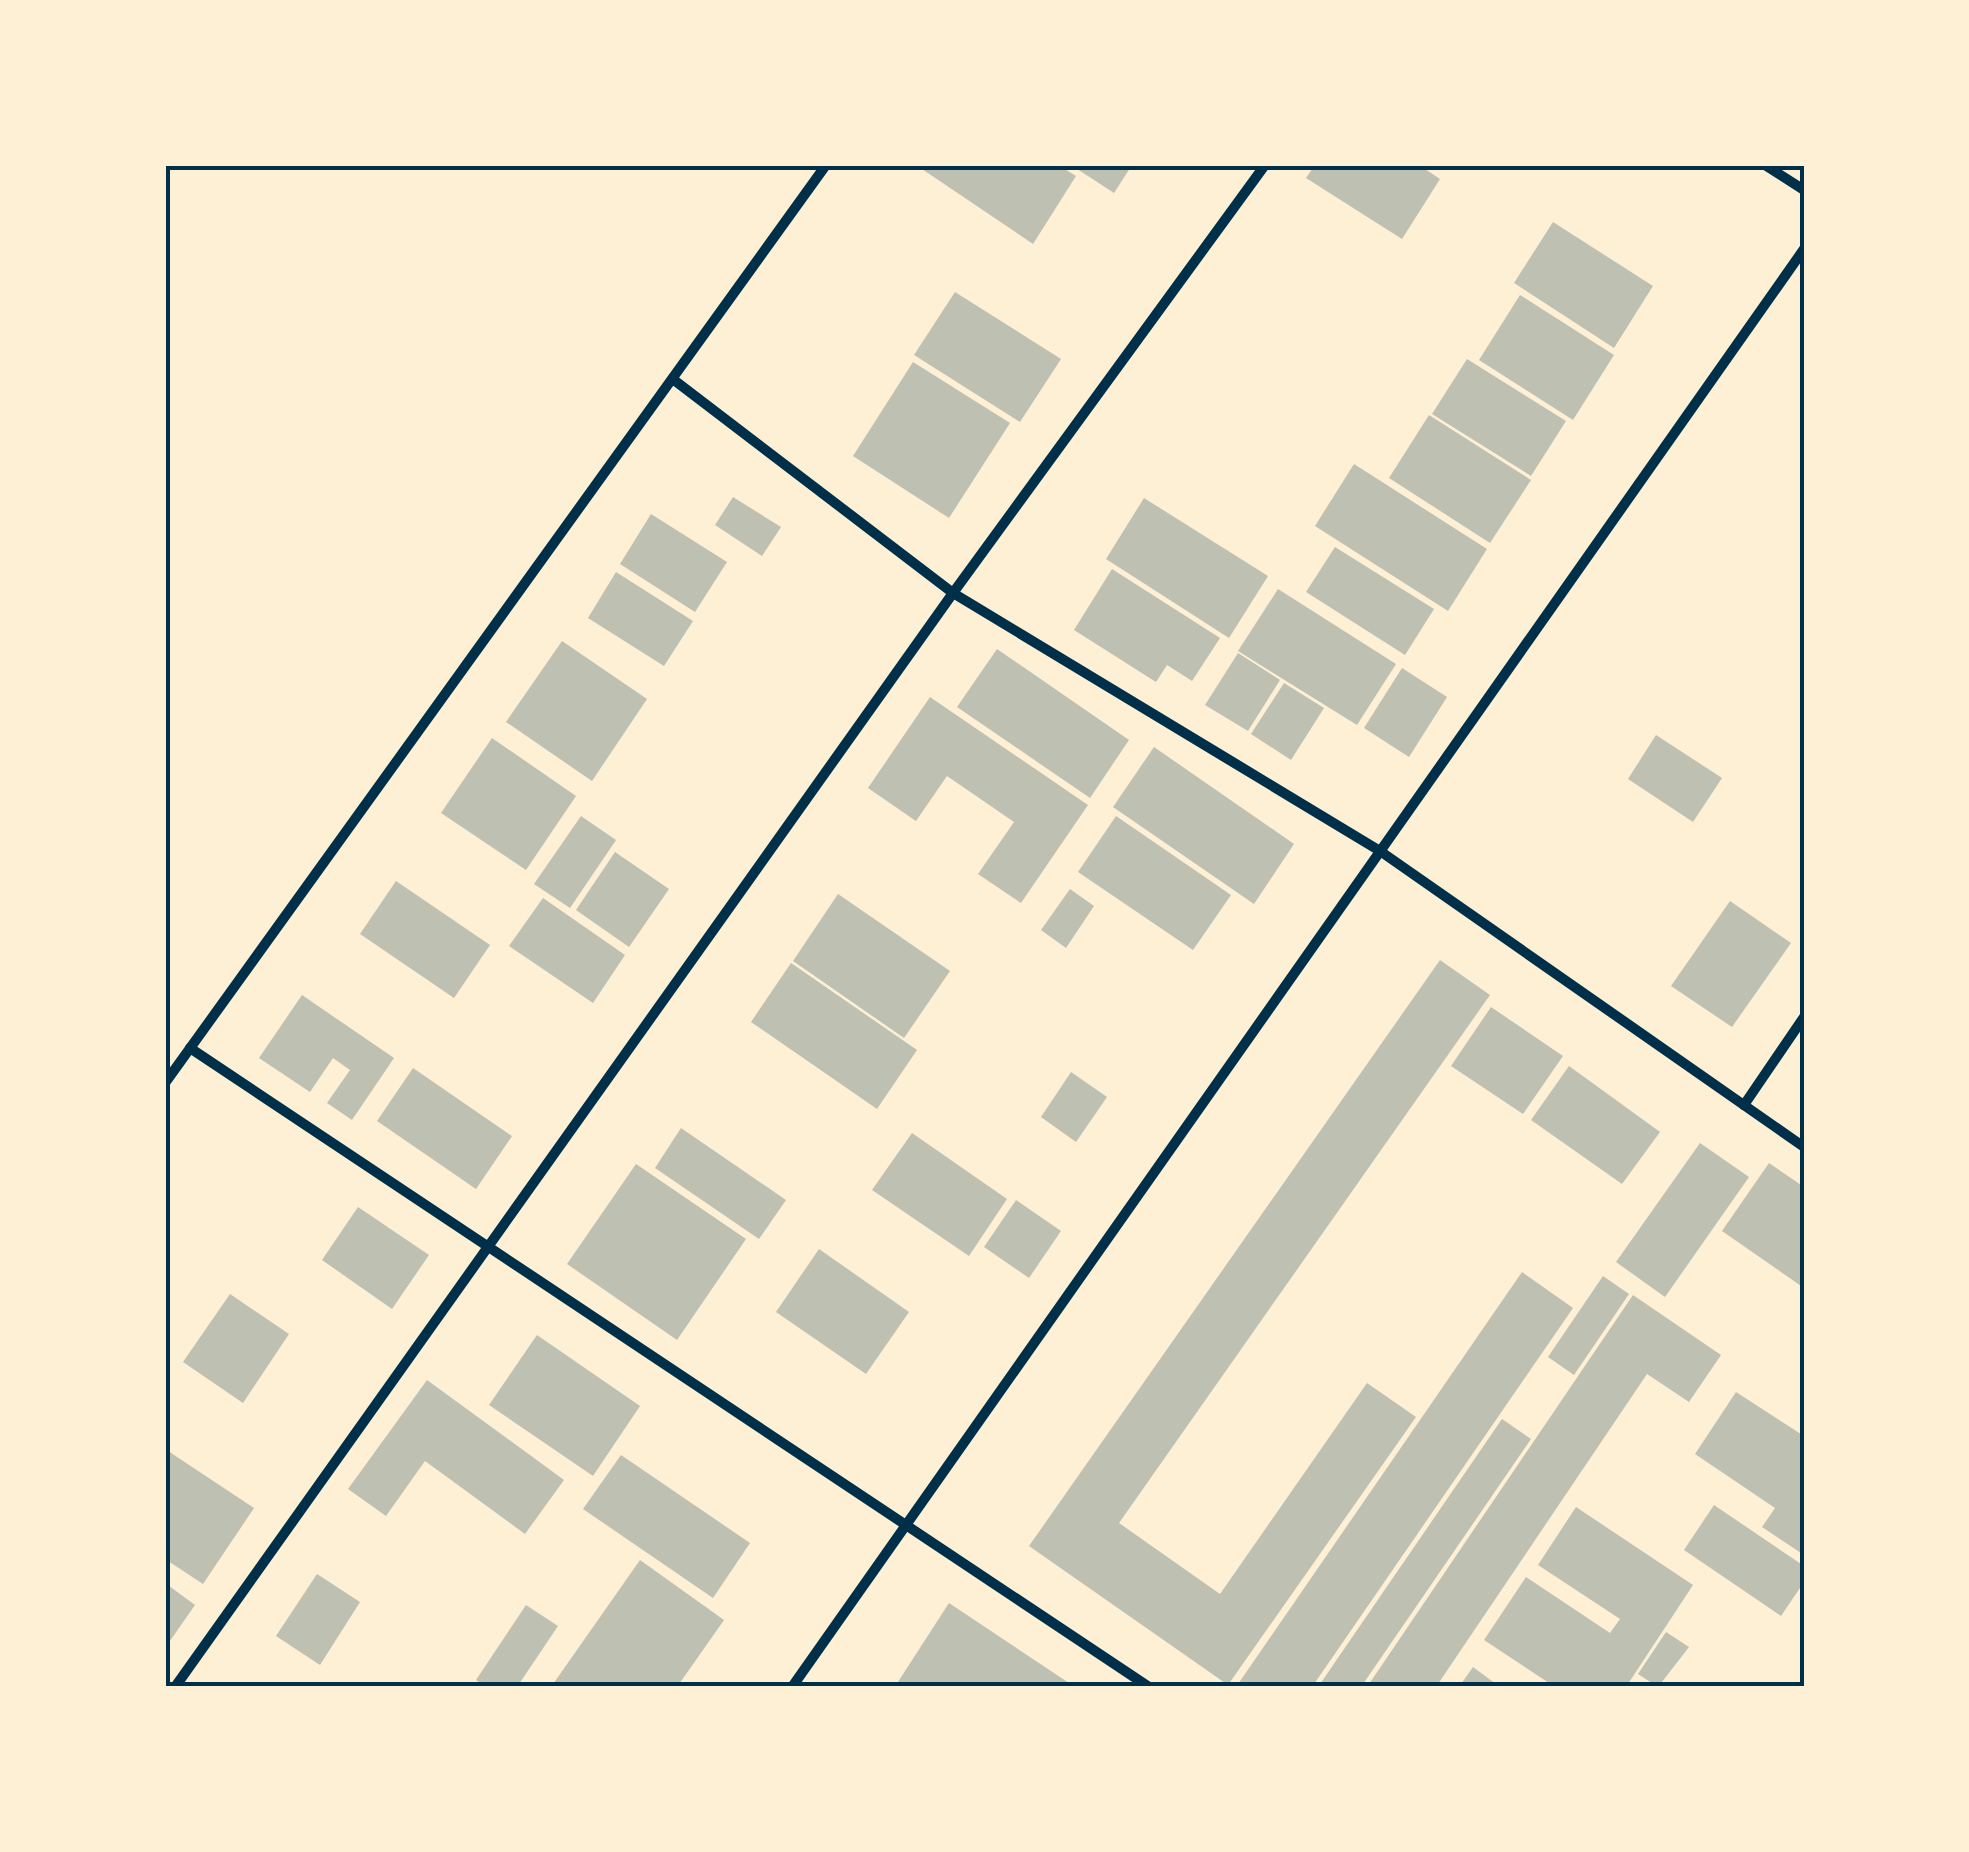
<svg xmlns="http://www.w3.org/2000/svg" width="1969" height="1852" viewBox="0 0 1969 1852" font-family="Barlow,sans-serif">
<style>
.building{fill:#bec0b2}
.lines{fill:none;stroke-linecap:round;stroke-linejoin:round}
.minor{stroke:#003049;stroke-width:10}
.neatline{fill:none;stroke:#003049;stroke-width:4}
</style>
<rect width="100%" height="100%" fill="#fdf0d5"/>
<!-- building -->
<g class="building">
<path d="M916,165H1058L1076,176L1033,244Z"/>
<path d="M1071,165H1132L1114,193Z"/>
<path d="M1315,165H1419L1440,179L1402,239L1306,178Z"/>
<path d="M1553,222L1653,286L1614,348L1514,283Z"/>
<path d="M955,292L1061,359L1020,422L914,355Z"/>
<path d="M1520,295L1614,355L1573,420L1479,360Z"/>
<path d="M1467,359L1566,421L1531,476L1432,414Z"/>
<path d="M913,362L1010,423L949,518L853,456Z"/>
<path d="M1429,415L1531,480L1490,543L1389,478Z"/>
<path d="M1354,464L1487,549L1448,611L1315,526Z"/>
<path d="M733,497L781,527L762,556L715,525Z"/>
<path d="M1144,498L1268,576L1229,638L1106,559Z"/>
<path d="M651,514L727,562L695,612L620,564Z"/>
<path d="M1335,547L1434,609L1405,655L1306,592Z"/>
<path d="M1112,569L1220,638L1192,681L1167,665L1156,682L1074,630Z"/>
<path d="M616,572L693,621L664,666L588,618Z"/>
<path d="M1278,589L1396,664L1357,725L1238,651Z"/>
<path d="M562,641L647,699L592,781L506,722Z"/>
<path d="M997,649L1129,740L1090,798L957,707Z"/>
<path d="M1238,653L1280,680L1248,731L1205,705Z"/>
<path d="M1402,668L1447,697L1409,757L1364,728Z"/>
<path d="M1284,683L1324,708L1291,760L1251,734Z"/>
<path d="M930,697L1088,805L1021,903L978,874L1014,822L947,776L916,821L868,788Z"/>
<path d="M1656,735L1722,778L1693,822L1628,779Z"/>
<path d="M492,738L576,796L526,870L441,813Z"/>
<path d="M1154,747L1294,844L1254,904L1113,807Z"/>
<path d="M581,816L616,840L570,908L534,884Z"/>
<path d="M1116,816L1231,895L1193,950L1078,872Z"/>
<path d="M615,852L669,889L629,947L576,910Z"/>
<path d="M396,881L490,945L454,998L360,934Z"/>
<path d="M1070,889L1094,906L1066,948L1041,930Z"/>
<path d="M838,894L950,971L904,1038L793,961Z"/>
<path d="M543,898L625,955L593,1003L509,946Z"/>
<path d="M1730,901L1791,943L1732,1027L1671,986Z"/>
<path d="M1440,960L1490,995L1119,1523L1220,1594L1367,1383L1416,1417L1228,1685L1029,1546Z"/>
<path d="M791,963L917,1050L877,1109L751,1022Z"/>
<path d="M302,995L394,1058L352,1120L327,1103L350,1070L333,1058L310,1092L259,1058Z"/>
<path d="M1491,1007L1563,1056L1523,1114L1451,1066Z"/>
<path d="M1569,1066L1660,1132L1622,1184L1531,1120Z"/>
<path d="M413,1068L512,1136L476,1189L377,1121Z"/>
<path d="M1071,1072L1107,1097L1076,1142L1041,1117Z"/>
<path d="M681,1128L786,1200L759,1239L655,1168Z"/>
<path d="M912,1133L1007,1199L969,1256L872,1190Z"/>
<path d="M1700,1143L1749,1177L1665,1297L1616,1262Z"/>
<path d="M1769,1163L1804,1187V1288L1722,1231Z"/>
<path d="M636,1164L746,1239L677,1340L567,1264Z"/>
<path d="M1016,1200L1061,1231L1029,1278L984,1247Z"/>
<path d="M358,1207L429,1255L392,1309L322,1260Z"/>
<path d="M819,1249L909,1312L866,1374L776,1312Z"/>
<path d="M1522,1272L1573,1308L1312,1687H1236Z"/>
<path d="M1603,1276L1629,1294L1574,1375L1548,1357Z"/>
<path d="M230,1294L289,1334L243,1403L183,1362Z"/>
<path d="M1633,1295L1721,1355L1689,1402L1647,1374L1436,1687H1367Z"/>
<path d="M537,1335L640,1406L593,1476L489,1405Z"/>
<path d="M427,1380L564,1480L525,1534L425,1461L386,1516L348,1489Z"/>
<path d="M1736,1392L1804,1436V1555L1762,1527L1775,1508L1695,1454Z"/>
<path d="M1502,1419L1531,1439L1361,1687H1318Z"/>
<path d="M165,1449L254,1508L203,1584L165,1559Z"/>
<path d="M621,1455L750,1543L713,1598L583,1509Z"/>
<path d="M1714,1505L1804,1566V1582L1781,1616L1684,1550Z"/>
<path d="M1576,1507L1693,1585L1626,1687H1555L1484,1640L1526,1577L1610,1633L1620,1619L1538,1565Z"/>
<path d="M640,1560L724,1620L677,1687H551Z"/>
<path d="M317,1574L360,1602L320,1665L276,1636Z"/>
<path d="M165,1583L195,1605L165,1648Z"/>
<path d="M949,1603L1075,1687L896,1685Z"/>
<path d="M526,1605L558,1626L517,1687H486L476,1680Z"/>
<path d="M1666,1632L1689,1647L1658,1687L1638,1674Z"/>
<path d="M1473,1667L1500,1687H1459Z"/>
</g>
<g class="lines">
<!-- minor -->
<g class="minor">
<path d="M1765,165L1804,190"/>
<path d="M674,380L953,593L1380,851L1804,1147"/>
<path d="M190,1048L1149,1687"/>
<path d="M165,1083L826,165"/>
<path d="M1744,1105L1804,1017"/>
<path d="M175,1687L953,593L1265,165"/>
<path d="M792,1687L1804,249"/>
</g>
</g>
<!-- border -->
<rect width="1969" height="1852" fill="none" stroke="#fdf0d5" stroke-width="335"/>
<rect x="168" y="168" width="1634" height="1516" class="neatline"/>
</svg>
